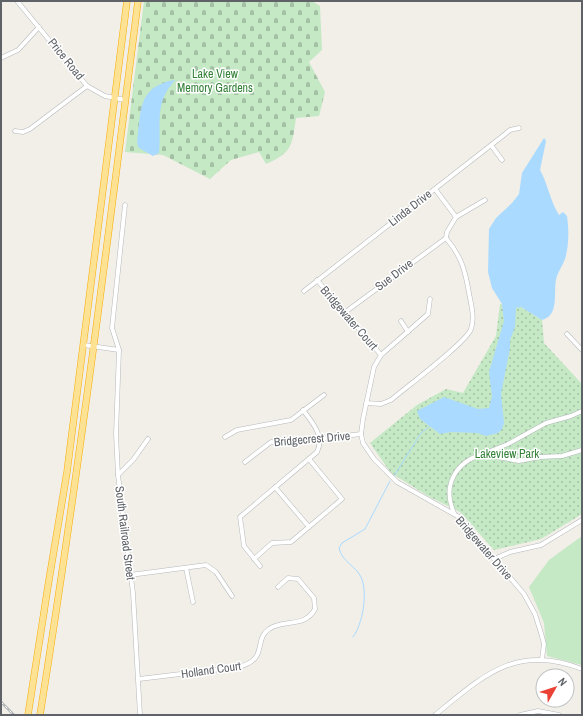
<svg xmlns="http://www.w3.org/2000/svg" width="583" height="716" viewBox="0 0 583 716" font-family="'Archivo Narrow',sans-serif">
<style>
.green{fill:#c5e8c5}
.cemetery{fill:url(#cemetery-stones)}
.park{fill:url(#park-dots)}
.water{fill:#aadaff}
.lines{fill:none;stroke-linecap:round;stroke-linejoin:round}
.stream{stroke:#aadaff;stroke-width:1}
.minor-casing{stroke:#b5b8bc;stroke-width:5}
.highway-casing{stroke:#f9ab00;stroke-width:7}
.minor{stroke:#fff;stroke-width:4}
.highway{stroke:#fde293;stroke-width:6}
.rail-casing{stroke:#b6b7b8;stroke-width:2.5}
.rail{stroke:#fff;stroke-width:1;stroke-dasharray:3;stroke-linecap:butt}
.labels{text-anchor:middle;stroke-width:3;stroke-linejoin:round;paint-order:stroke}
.street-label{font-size:12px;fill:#5f6368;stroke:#fff}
.park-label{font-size:12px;fill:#348238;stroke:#fff}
</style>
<defs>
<pattern id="cemetery-stones" width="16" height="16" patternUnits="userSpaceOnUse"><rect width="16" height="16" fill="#c5e8c5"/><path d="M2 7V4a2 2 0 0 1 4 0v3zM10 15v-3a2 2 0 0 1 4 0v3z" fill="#a3c0a4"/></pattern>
<pattern id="park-dots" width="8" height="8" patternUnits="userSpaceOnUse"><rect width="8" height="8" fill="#c5e8c5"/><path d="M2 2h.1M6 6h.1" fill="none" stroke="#a3c0a4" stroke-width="1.8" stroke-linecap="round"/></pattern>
</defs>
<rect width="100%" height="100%" fill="#f1efe8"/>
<!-- green -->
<path class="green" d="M582,536V665L547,656L544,623L529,587L549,560Z"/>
<!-- cemetery -->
<path class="cemetery" d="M144,1H312L320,6L322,50L309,62L325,92L319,116L296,118C292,146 292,153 266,164L259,152L231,160L210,179L163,155L125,152Z"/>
<!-- park -->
<path class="park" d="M500,304L521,307L542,320L544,343L581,383L582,514L541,539L494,550L460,512L428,496L391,473L370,443L417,405L446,389L463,393L496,336Z"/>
<!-- water -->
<g class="water">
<path d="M175,80C153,104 162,125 159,153L153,156L139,148L137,143C141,112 137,86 175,80Z"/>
<path d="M544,138L546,141L540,170C548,184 550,201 559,215L563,212L567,216C569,231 569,245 565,259C563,265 559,270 557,276C552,290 561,315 542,320L521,307L516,308L515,327L510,340V348L501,394L504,423L502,429L498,433L486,436L477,433L451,432L440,434L420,419L417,411L444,397L478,409L489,408L492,396L489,372L504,321L502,304L492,288L488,272L489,229L496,218L512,203L519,194L522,173Z"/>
</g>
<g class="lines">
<!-- stream -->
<g class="stream">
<path d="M394,476L421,433L429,427"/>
<path d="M353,637C363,624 368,592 361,577C356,566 342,562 339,548L342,543L365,529L390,481"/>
</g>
<defs>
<g id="minor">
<path d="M17,1L87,86L105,96L125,100"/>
<path d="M1,58L18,50L39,27"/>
<path d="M15,131L23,132L30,129L87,86"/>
<path d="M491,145L502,160"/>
<path d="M435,189L456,217"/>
<path d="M125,205L112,328L119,350L116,434L118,475L133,593L140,715"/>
<path d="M456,217L485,200"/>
<path d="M317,280L381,355"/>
<path d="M304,291L504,135L510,130L519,128"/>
<path d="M430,299L428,314L381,355L374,367L363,419L361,434L363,443L374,459L397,482L459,517L524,594L535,614L541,633L544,644L542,659"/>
<path d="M344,313L446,238"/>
<path d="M401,321L408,332"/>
<path d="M567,334L582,350"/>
<path d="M84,345L119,350"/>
<path d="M366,403L381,404L391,400C405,388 467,342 471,329C475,318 471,304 469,293C465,269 461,256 446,238L447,232L456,217"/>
<path d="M582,411L571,416L546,423L508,444L483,454L519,461L540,457L562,456L582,450"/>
<path d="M225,437L237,430L291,420L324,395"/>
<path d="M245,462L271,442L285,443L361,434"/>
<path d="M118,475L133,460L148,439"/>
<path d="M275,487L309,527"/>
<path d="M454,513C442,486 455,462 483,454"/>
<path d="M254,559L272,543L291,542L342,499L309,459"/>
<path d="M494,559L510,552L541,545L582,520"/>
<path d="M260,566L244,546L240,517L317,452C325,436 312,422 303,410"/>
<path d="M186,568L193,602"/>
<path d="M130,575L206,565L216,572L232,596"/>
<path d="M139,679L239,667C269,659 253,640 269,629C284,618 304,629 315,609L314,598L298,579L288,578L278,587"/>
<path d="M435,715C483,676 516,643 582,669"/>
<path d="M520,715L538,711L559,715"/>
</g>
<g id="highway">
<path d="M28,715L48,586L67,472L127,1"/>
<path d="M40,715C78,478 108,239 138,1"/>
</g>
</defs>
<!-- minor casing -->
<use href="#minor" class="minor-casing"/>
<!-- highway casing -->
<use href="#highway" class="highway-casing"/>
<!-- minor -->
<use href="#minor" class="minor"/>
<!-- highway -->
<use href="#highway" class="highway"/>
<defs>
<path id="rail" d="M1,702L14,715"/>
</defs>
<!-- rail casing -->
<use href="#rail" class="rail-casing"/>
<!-- rail -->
<use href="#rail" class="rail"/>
</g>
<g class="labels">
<!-- street labels -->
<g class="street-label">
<text transform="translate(66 59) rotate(51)" y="4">Price Road</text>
<text transform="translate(410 208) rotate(-38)" y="4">Linda Drive</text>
<text transform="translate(394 275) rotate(-37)" y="4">Sue Drive</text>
<text transform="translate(349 318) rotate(49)" y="4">Bridgewater Court</text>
<text transform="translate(312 439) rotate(-5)" y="4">Bridgecrest Drive</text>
<text transform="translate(125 533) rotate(83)" y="4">South Railroad Street</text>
<text transform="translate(484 548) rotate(49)" y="4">Bridgewater Drive</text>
<text transform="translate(211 670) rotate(-8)" y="4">Holland Court</text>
</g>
<!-- park labels -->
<g class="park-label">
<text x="215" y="78">Lake View<tspan x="215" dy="14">Memory Gardens</tspan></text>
<text x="507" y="458">Lakeview Park</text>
</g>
</g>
<!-- border -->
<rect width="583" height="716" fill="none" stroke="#5f6368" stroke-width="4"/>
<!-- north arrow -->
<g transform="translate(555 688) rotate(51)"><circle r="19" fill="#ffffff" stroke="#bfc1c3"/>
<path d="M0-3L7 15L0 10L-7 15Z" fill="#ea4335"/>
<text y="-6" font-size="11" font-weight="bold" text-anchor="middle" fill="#5f6368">N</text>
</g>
</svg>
